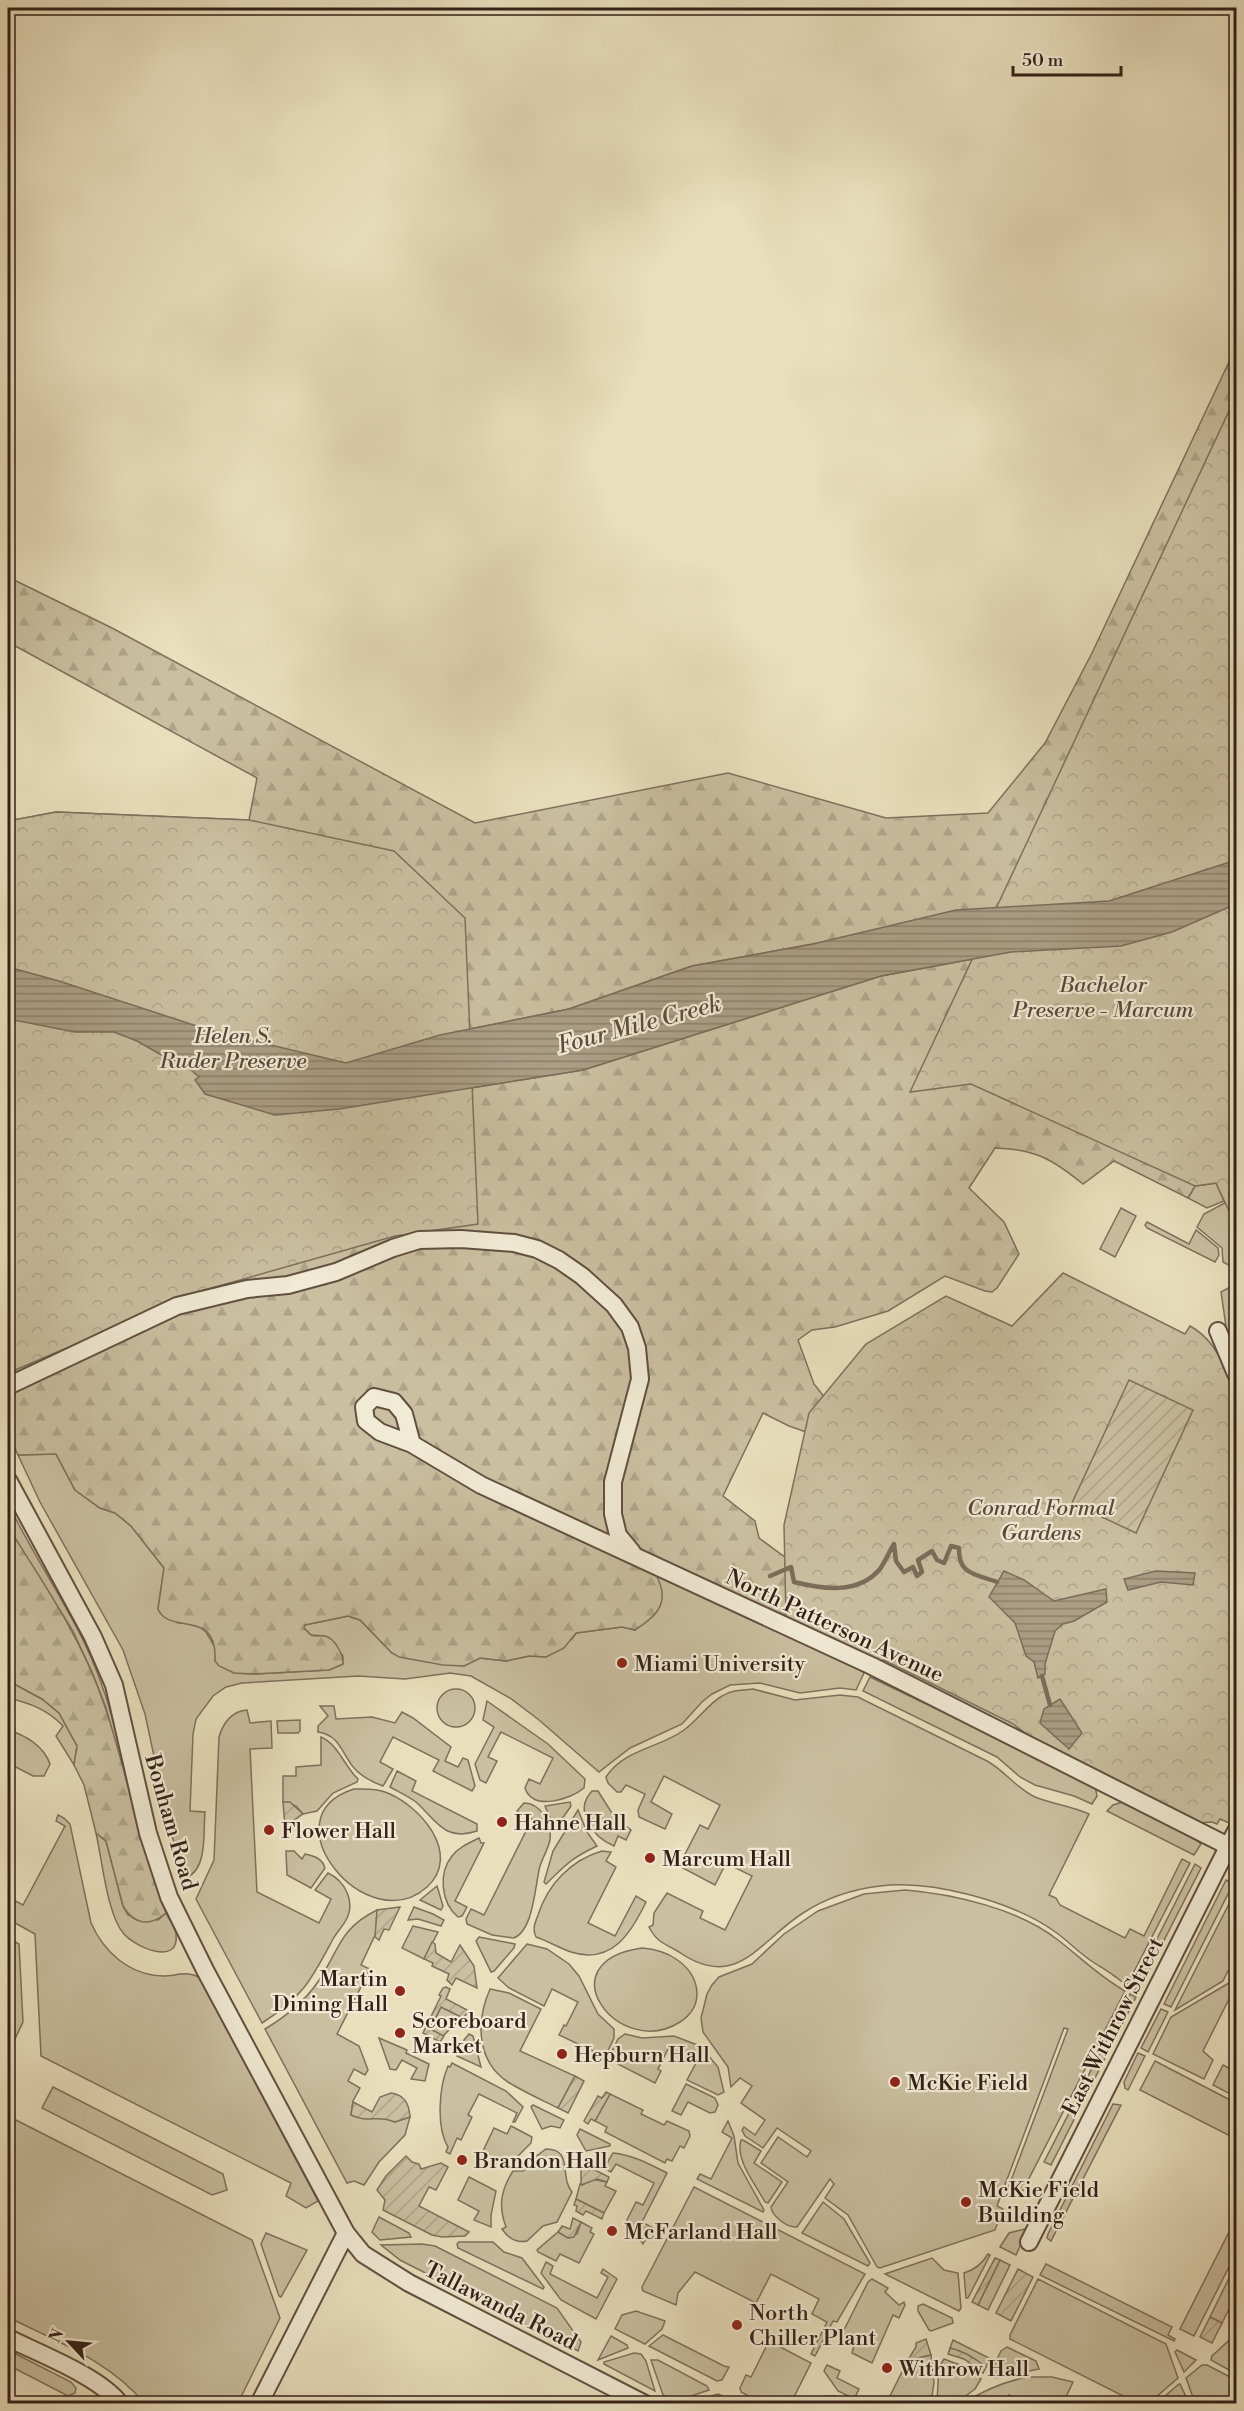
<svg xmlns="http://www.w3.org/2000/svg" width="1244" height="2411" viewBox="0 0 1244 2411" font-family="'Libre Bodoni',serif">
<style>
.grass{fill:#cabfa1;stroke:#7f705c;stroke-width:1.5}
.forest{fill:url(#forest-firs);stroke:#7f705c;stroke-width:1.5}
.park{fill:url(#park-crowns);stroke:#7f705c;stroke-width:1.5}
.garden{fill:url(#garden-furrows);stroke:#7f705c;stroke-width:1.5}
.water{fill:url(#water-rules);stroke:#7b6c59;stroke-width:1.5}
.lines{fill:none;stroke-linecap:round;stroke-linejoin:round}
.stream{stroke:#7b6c59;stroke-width:4.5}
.minor-casing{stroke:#615041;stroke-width:20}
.minor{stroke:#f1ead4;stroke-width:16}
.poi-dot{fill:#8f2418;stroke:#f1ead4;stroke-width:2}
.labels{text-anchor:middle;stroke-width:4.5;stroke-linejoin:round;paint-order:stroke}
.park-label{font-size:22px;font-style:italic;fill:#5a483a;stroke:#f1ead4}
.street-label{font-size:22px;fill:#342018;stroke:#f1ead4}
.poi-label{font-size:22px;fill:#342018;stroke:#f1ead4;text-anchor:start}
.water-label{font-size:24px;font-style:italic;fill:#5e4c3e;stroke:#f1ead4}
</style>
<defs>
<pattern id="forest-firs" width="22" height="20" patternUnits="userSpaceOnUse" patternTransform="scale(1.5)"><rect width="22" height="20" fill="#cabfa1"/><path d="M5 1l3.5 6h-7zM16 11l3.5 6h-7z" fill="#aea48a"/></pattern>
<pattern id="park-crowns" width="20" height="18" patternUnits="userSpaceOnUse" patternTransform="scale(1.5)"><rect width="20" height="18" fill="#cabfa1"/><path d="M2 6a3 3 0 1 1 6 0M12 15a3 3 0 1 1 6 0" fill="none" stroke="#aea48a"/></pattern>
<pattern id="garden-furrows" width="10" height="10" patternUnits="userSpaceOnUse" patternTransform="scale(1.5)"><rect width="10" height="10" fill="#cabfa1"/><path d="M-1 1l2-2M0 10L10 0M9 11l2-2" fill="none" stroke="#aea48a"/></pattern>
<pattern id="water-rules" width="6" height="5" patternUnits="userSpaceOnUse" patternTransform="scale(1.5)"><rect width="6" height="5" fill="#ab9e85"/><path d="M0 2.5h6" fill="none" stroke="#8c806c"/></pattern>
</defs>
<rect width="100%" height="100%" fill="#e9dfbd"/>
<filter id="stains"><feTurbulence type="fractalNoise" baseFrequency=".00333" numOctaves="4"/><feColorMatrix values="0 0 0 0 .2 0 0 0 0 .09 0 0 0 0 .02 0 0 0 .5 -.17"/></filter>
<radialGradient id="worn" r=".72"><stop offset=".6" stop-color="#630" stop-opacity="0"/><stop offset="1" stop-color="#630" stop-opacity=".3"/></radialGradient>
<!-- grass -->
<g class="grass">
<path d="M1216,1183L1224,1201L1207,1208L1188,1198L1195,1186Z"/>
<path d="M1236,1197V1269L1223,1262L1222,1248L1197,1227L1204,1214Z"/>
<path d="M1121,1208L1136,1216L1115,1257L1100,1249Z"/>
<path d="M1147,1222L1189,1244L1196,1230L1218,1248L1219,1255L1215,1262L1147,1228L1145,1225Z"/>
<path d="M1236,1284V1300L1233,1306L1236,1308V1361L1228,1340L1221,1292Z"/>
<path d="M56,1454L75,1490L100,1508L115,1513L131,1526L164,1568L158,1609L178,1623L196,1624L206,1632L216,1649L215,1661L234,1673L254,1674L329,1670L343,1664V1656L325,1636L311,1635L304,1628L305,1625L348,1616L360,1620L392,1653L464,1666L480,1658L506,1661L529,1656L546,1657L572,1639L576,1633L622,1627L635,1630L655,1573L852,1663L864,1673L856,1690L840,1688L800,1693L760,1683L730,1685L712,1694L702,1702L682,1724L630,1748L599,1772L539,1720L510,1698L471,1676L450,1673L405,1679L358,1676L242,1683L226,1687L213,1696L196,1719L193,1734L190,1811L205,1812C203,1830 208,1869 187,1877L170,1831L145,1714L123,1650L40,1502L18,1455Z"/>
<path d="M8,1503C30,1550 60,1593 83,1640C114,1702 126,1774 142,1842L106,1708L92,1672L73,1631L8,1527Z"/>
<path d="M8,1640L16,1685L42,1699L59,1713L77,1746L74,1765L56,1736L63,1726C48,1710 30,1703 8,1698Z"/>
<path d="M870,1677L1095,1785L1097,1796L1092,1804L1074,1796L1035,1785L1020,1777L997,1757L863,1691Z"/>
<path d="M753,1689L795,1700L840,1695L858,1697L987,1761C1005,1771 1016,1788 1035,1797C1053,1804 1071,1806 1089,1814L1049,1895L1056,1898L1060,1905L1125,1938L1130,1929L1144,1936L1182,1859L1190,1863L1127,1985C1121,1982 1118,1978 1113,1975C1105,1969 1097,1965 1090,1960C1077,1951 1067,1940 1054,1931C1013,1902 931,1879 880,1886C854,1889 826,1898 803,1913C759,1941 737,1992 679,1952C665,1943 658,1944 649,1927L653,1925L654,1913L667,1893L703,1911L700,1918L725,1930L752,1876L726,1863L715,1885L679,1866L700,1825L708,1829L720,1805L664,1776L651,1802L672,1814L665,1829L639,1817L638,1810L645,1794L626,1785L621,1792H617L608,1783L606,1777C624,1749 660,1748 684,1730C698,1720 707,1705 722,1696C731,1690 742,1690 753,1689Z"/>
<circle cx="456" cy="1708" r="19"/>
<path d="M487,1701L548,1744L585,1779L584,1788C571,1799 533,1812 525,1788L529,1779L540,1784L553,1758L501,1732L488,1757L497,1761L486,1783L480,1780L475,1764L494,1727L483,1720Z"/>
<path d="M320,1706H334L336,1719L372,1717L395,1723L402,1712L413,1718L451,1747L445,1761L458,1767L463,1758L468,1760L475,1786L472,1791L433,1771L439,1760L393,1737L380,1762L393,1769L383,1786C372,1782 362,1777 354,1768C342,1754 340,1735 318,1732V1726L328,1716Z"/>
<path d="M247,1710L250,1723L271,1721L272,1748L250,1749L257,1892L319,1923L331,1899L315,1890L328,1873C345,1881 356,1902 346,1920C343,1926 337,1932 333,1939C311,1980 304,1996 262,2023L196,1899L214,1860L219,1737C223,1723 232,1711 247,1710Z"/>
<path d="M300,1720V1731L298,1733H278L277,1721Z"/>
<path d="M8,1730C25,1735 44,1746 50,1764L44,1776H33L8,1763Z"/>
<path d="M321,1737C339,1745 344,1766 358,1779L357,1782L333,1793L317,1811L303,1814L296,1806L283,1802V1776H296V1767L321,1765Z"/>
<path d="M397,1771L416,1781L412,1791L477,1824V1831C444,1842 436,1820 416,1802C408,1796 399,1792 390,1787Z"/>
<path d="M354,1789C364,1789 375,1788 385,1792C419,1804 463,1854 427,1887C367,1941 265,1817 354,1789Z"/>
<path d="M592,1791H598L615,1818L631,1830L626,1840L618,1836L614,1846C593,1837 573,1811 592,1791Z"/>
<path d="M1126,1801L1196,1837L1195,1839L1201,1844L1194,1855L1107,1811L1113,1805Z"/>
<path d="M570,1802L571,1806L555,1829L545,1806Z"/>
<path d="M524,1803C541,1803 552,1824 550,1840C548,1849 543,1857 540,1866C535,1884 534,1930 514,1938L492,1935L467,1924L466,1919L471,1909L484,1915L532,1819L517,1811Z"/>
<path d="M578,1810L587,1832L597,1846C570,1859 567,1864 546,1884L544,1882L553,1851Z"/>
<path d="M58,1815L64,1818L70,1824L91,1923C104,1952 129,1975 163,1976C176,1976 189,1970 200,1978L318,2201L306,2208L286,2196L291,2183L41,2056L35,1934L8,1919V1897L23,1905L65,1826L56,1821Z"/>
<path d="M96,1833L106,1841L123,1906L128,1915L158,1920L166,1913C169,1919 175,1927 176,1934C180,1967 135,1947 124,1934C107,1915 102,1859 96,1833Z"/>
<path d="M479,1838L481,1843H484L455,1901L467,1907L462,1916L458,1917C441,1903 438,1873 452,1856C459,1847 469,1843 479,1838Z"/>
<path d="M286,1851H294L302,1859L305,1854C314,1856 322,1858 325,1868L311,1888L287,1875Z"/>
<path d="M602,1851L611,1852L606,1861L616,1867L588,1923L615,1936L636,1896L646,1902C631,1933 612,1965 571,1952C559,1948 548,1941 536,1937C532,1929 535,1923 538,1915C548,1884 571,1860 602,1851Z"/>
<path d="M1195,1864L1201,1868L1138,1991L1132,1988Z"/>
<path d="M1226,1880L1233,1884L1171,2007L1164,2004Z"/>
<path d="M437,1886L443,1906L441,1910L420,1900Z"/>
<path d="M905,1890C954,1894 1019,1909 1058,1940C1080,1957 1100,1977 1125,1991L1020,2196L1007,2191L1068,2029L1064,2028L997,2206L1003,2209L995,2230L880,2268L877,2267L848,2215L825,2198L834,2184L830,2179L797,2227C787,2228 772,2216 771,2207L788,2182L761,2163L778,2137L807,2157L811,2151L777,2128L763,2148L745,2136L742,2130L744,2127L755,2135L765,2120L741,2103L752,2086L740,2078L731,2087L728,2067L703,2032L701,2018L707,1994L712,1985L719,1977L752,1964L784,1934L818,1911L864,1894Z"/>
<path d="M1236,1890V1966L1233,1973L1228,1971L1223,1981L1175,2010Z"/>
<path d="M414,1907L433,1914L444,1920L441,1926L418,1919L408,1920Z"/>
<path d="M377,1910L376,1933L361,1965L370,1969L337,2034L359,2046L368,2070L365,2075L354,2069L348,2081L360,2088L353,2101L351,2115C367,2119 381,2115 395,2122L410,2117L405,2135L379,2162L364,2185L354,2181L347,2183L265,2029C285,2017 304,2002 317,1983C340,1951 337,1930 377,1910Z"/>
<path d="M413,1926L438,1932L424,1959L402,1948Z"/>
<path d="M479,1937L515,1944L514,1948L494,1971L491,1972L476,1941Z"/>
<path d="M8,1938L19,1944L23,2022L14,2041L8,2035Z"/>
<path d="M527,1944L547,1949L569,1964L579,1976L598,2014L614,2029V2038L605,2057L559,2035L564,2025L566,2026L578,2002L552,1989L544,2006L509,1988L498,1978Z"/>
<path d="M642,1948C654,1949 666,1952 676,1959C700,1975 706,2005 680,2022C619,2061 544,1962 642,1948Z"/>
<path d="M1229,1983L1235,1987L1203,2051L1213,2060L1204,2079L1153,2054L1171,2017Z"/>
<path d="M490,1989L509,1993L541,2009L520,2051L575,2076L558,2108C542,2100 524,2092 508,2082C476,2061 476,2021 490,1989Z"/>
<path d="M1130,1994L1136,1997L1051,2165L1044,2162Z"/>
<path d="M441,2007L462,2017L443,2036L430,2029Z"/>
<path d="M1161,2009L1168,2012L1148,2052L1141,2048Z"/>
<path d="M469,2034L473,2036L481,2067L457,2056L458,2052L456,2050Z"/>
<path d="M625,2034L642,2038L674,2036L700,2046L718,2067L724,2092L718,2095L687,2080L696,2063L668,2049L658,2069L661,2071L655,2083L608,2059L618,2039Z"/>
<path d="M379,2038L407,2050L406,2053L429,2064L425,2081L411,2079L417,2068L402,2060L396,2070L390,2069Z"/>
<path d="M1138,2053L1145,2056L1128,2090L1125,2088L1124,2082Z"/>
<path d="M1155,2061L1236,2103V2139L1140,2090Z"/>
<path d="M452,2063L506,2091L523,2107L515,2122H513L517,2113L479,2094L468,2115L472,2117L461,2140L457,2138L450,2154L446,2152L448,2147C436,2127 439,2087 448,2066L450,2067Z"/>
<path d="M1223,2065L1236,2072V2097L1213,2085Z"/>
<path d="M686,2084L715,2098L718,2105L715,2112L710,2113L688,2102L681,2115L672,2111Z"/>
<path d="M53,2087L223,2174L227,2190L212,2195L42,2108Z"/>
<path d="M610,2094L643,2110L641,2114L664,2125L667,2121L689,2131L690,2136L684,2148L680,2146L672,2161L667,2159L665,2163L605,2132L607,2127L595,2121Z"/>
<path d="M1113,2104L1121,2105L1051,2241L1047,2238L1048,2234Z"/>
<path d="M533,2105L564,2120L560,2128L551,2126L542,2129L531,2107Z"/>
<path d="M10,2117L252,2240L280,2318L238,2403H144C110,2361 55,2341 8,2317V2119Z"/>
<path d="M728,2121L734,2136L738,2163L764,2210L763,2212L697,2179L700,2174L711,2179L732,2138L722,2132Z"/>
<path d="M511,2126L532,2137L531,2143L509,2165L498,2159L493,2169L484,2165L489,2154L483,2151L494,2128L507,2134Z"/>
<path d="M580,2129L610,2144V2146L586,2151L577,2135Z"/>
<path d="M743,2140L761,2151L754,2163L782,2182L768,2203L765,2202C756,2185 735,2160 741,2140Z"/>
<path d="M546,2149C574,2149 559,2177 572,2192L557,2222L543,2226L527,2241C517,2243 508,2238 502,2229L506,2227C498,2206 501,2190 513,2171H523L535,2157Z"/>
<path d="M613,2153C633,2155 649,2164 667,2173L642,2222L653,2228L643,2244L635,2233L629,2229L630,2227L625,2224L636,2202L643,2205L654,2183L616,2164L611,2172L604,2168Z"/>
<path d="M469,2177L496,2191L491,2215V2227L474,2220L479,2211L458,2200Z"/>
<path d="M592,2179L607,2182L605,2186L616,2191L604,2213L576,2199L580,2184L583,2185Z"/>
<path d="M694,2187L865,2274L837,2322L833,2321L815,2356L811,2354L827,2322L812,2314L819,2299L771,2274L756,2303L695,2272L678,2293L676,2305L643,2291L642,2287Z"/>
<path d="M823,2202L844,2219L870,2263L868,2266L802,2233Z"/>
<path d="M379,2217L409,2233L411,2237L380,2240L372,2232Z"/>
<path d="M1236,2218V2253L1194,2336L1180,2329Z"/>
<path d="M581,2222L592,2228L590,2232L594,2234L579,2263L560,2254L556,2261L538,2252L537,2250L558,2232L568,2238L577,2234Z"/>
<path d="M1028,2228L1016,2255L1000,2247L1009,2233Z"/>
<path d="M266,2233L307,2250L281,2297L279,2296L261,2244Z"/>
<path d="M459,2242H493L504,2252L522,2258L544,2287L543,2289L458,2248L457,2244Z"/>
<path d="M422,2244L435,2246L557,2308L581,2342L578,2351L400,2260L381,2245Z"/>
<path d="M988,2254L990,2255L968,2298H966L964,2273C975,2270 982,2264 988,2254Z"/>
<path d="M932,2258L944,2270L958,2273L961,2308L959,2311L885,2274Z"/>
<path d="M1000,2260L1010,2265L988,2310L978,2305Z"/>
<path d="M546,2262L553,2266L550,2274L597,2298L608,2277L601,2273L603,2269L617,2279L596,2319L561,2300L541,2273Z"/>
<path d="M1046,2264L1172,2327L1168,2335L1175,2339L1174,2341L1040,2275Z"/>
<path d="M1229,2278L1236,2282V2295L1222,2323L1210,2317Z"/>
<path d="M872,2279L888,2288L885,2292L899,2305L904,2302L905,2305L899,2318L893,2315L872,2363L852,2353L855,2341L842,2334L868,2282Z"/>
<path d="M1038,2279L1166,2344L1178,2378L1149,2403H1137L1010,2339V2335Z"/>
<path d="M923,2304L952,2318L953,2323L931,2331L929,2330L918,2311V2306Z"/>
<path d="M636,2311L665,2321L662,2329L645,2344L615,2329L622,2315Z"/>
<path d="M1236,2334V2374L1211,2360L1212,2356Z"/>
<path d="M663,2335L724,2366L729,2367L722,2380L717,2381L649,2346Z"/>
<path d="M611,2336L627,2345L628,2348L598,2360Z"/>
<path d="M953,2340L991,2359L986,2367L966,2354L950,2348Z"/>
<path d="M769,2341L811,2363L791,2403H762L741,2392L740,2388L746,2375L751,2377Z"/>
<path d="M1007,2347L1036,2361L1039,2369L996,2378L991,2372L1001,2351Z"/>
<path d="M8,2350L71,2382L76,2388L75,2393L68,2396L8,2365Z"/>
<path d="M1177,2350L1196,2360L1184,2372L1175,2352Z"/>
<path d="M634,2353L641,2354L646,2361L655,2391L604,2364V2362Z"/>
<path d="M931,2355L934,2383L931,2402L928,2401L926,2403L886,2404L908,2360Z"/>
<path d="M944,2359L968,2368L981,2379L975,2389L956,2403H941L937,2401L939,2367Z"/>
<path d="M651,2360H658L707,2386L709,2390L676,2401L663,2395Z"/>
<path d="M827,2365L840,2371L837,2378L859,2389L854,2399L838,2391L824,2371Z"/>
<path d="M1202,2365H1207L1236,2380V2403H1195L1186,2378Z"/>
<path d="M1027,2377H1052L1073,2382L1063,2403H1027L1009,2395L1005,2403H964C984,2390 1003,2382 1027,2377Z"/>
<path d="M1180,2384L1189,2403H1157L1179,2384Z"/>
<path d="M718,2394L729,2399L732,2403H687Z"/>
<path d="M834,2396L850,2403H806L812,2397Z"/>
</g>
<!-- forest -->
<g class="forest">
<path d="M1236,347V430L1109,901L813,944L692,966L569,1009L440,1035L8,821L56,812L249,820L257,778L8,642V577L112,628L475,823L728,773L886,818L988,813L1045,743L1092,653Z"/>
<path d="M1011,952L1216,1183L1195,1186L1188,1198L1114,1161L1083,1184C1052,1159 1035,1149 995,1148L969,1188L1004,1222L1019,1254L997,1288L992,1292L985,1291L945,1276L888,1311L835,1327L812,1330L798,1340L814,1384L829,1403L854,1449L789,1426L763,1413L723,1496L755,1521L759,1538L793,1563L828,1638L655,1573C671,1601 659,1615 635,1630L622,1627L576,1633L564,1648L546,1657L529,1656L506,1661L480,1658L464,1666L443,1665L399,1657L392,1653L360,1620L348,1616L305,1625L304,1628L311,1635C316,1637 320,1635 325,1636C336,1639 343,1655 343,1664L329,1670L254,1674L234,1673L219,1666L215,1661C218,1607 169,1636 158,1609L164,1568L131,1526L115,1513L100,1508L75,1490L56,1454L18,1455L8,1433V1019L339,1109L583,1070L881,976Z"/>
<path d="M8,1527C45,1585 83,1641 105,1707C128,1775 140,1846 166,1913C150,1927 134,1925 123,1906L106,1841L96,1833L84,1785L74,1765L77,1746L59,1713L42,1699L16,1685L10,1677L8,1640Z"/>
</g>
<!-- park -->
<g class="park">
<path d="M1236,396V1214L1229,1211L1216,1183L1195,1186L971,1084L910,1092Z"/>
<path d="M56,812L249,820L394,851L465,918L478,1224L395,1236L201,1291L8,1373V821Z"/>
<path d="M1063,1273L1185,1334L1190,1326C1214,1339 1221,1362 1236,1384V1811L1229,1823L1220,1819L1217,1824L1212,1822L1197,1823L1033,1739L1013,1724L884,1660L876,1662L786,1619L784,1525L809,1413L866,1344L946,1296L1012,1326Z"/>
</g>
<!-- garden -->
<g class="garden">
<path d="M1129,1380L1193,1410L1136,1533L1072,1503Z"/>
<path d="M283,1802H290L303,1814L293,1821V1826H285Z"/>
<path d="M400,1907L389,1930L384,1929L379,1940L375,1937L377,1910Z"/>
<path d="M432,1942L435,1944L436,1953L451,1962L460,1945L474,1966L477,1988L456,1978L452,1985L447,1980L449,1974L432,1966L433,1963L424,1959Z"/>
<path d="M446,1987L450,1989L446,1999L469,2011L463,2018L441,2007L430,2029L444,2036L440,2042L423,2033L441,1996L439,1995L443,1988Z"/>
<path d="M575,2076L584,2081L568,2113L558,2108Z"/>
<path d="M606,2092L610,2094L595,2121L591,2119L588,2124L584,2121L598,2096L602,2098Z"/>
<path d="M391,2093C405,2095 409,2104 410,2117L395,2122C377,2114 369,2124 351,2115L353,2102L372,2112L380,2097Z"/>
<path d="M406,2156L412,2162L419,2164L421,2169L441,2163L448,2167L436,2190L429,2187L419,2206L469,2232L465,2236L442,2237L432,2235L383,2210L385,2200L377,2190L386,2176Z"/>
<path d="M581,2163L609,2177L607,2182L597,2179L581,2185Z"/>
<path d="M576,2199L604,2213L602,2219L586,2211L583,2215L576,2211L577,2206L574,2205Z"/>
<path d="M573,2218L581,2222L574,2237L568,2238L558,2232L562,2226L570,2229Z"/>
<path d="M995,2258L1000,2260L978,2305L972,2302Z"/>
<path d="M1018,2269L1033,2277L1011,2321L996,2313Z"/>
<path d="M1210,2317L1222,2323L1212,2343L1200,2337Z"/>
<path d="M926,2339L931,2355L908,2360L916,2347V2343Z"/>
<path d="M950,2348C964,2351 975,2358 986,2367L983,2373L964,2359L948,2354Z"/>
</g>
<!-- water -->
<g class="water">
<path d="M1236,860V904L1172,932L1121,946L1011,952L881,976L583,1070L339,1109L275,1115L205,1094L195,1080L199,1077L184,1064L165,1057L137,1041L114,1032H75L8,1019V967L59,981L212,1031L346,1063L440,1035L569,1009L692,966L813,944L956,910L1109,901Z"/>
<path d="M1004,1571L1024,1580L1054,1601L1106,1589L1107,1602L1074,1621L1063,1624L1055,1631L1045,1664V1674L1038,1678L1034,1662L1026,1656L1015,1623L989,1597Z"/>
<path d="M1156,1571L1195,1573L1193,1585L1161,1582L1128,1590L1124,1579Z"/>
<path d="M1060,1699L1082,1733L1069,1749L1040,1723L1044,1709Z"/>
</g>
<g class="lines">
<!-- stream -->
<g class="stream">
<path d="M770,1576L791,1567L794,1582C822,1589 858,1595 880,1569C885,1562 889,1552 894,1544L896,1561L904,1572L913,1567L917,1576L922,1572L918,1560L932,1551L937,1560L944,1563L951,1546L959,1548C958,1575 976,1574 997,1582"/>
<path d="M1042,1676L1050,1705"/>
</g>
<defs>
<g id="minor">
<path d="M1218,1331L1236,1374"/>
<path d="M8,1386L177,1306L247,1289L288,1285L336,1272L393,1248L419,1240L461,1239L514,1243L537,1249L559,1260L582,1276L614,1305L630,1327L637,1348L640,1379L613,1482V1514L618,1535L632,1552"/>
<path d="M412,1444L380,1432L366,1421L364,1407L374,1397L394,1402L404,1414L412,1444L481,1485L872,1666L1236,1850"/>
<path d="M8,1480L93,1637L114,1685L148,1833L169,1897L205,1970L346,2233L363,2254L409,2283L645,2404"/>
<path d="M1029,2242L1236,1831"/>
<path d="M8,2338C38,2353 101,2377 120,2404"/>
<path d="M259,2404L346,2233"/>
</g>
</defs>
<!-- minor casing -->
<use href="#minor" class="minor-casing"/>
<!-- minor -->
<use href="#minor" class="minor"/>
</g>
<!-- markers -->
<g class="poi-dot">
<circle cx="622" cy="1663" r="6"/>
<circle cx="502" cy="1822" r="6"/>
<circle cx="269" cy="1830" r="6"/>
<circle cx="650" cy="1858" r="6"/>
<circle cx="400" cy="1991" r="6"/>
<circle cx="400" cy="2033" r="6"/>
<circle cx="562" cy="2054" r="6"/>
<circle cx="895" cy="2082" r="6"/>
<circle cx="462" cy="2160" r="6"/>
<circle cx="966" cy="2202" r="6"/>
<circle cx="612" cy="2231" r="6"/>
<circle cx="737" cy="2325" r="6"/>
<circle cx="887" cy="2368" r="6"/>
</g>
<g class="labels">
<!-- park labels -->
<g class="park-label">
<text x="1103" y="992">Bachelor<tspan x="1103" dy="25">Preserve - Marcum</tspan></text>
<text x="233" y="1043">Helen S.<tspan x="233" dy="25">Ruder Preserve</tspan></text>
<text x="1041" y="1515">Conrad Formal<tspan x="1041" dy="25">Gardens</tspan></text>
</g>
<!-- street labels -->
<g class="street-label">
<text transform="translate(835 1625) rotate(25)" y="8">North Patterson Avenue</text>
<text transform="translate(172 1822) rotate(74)" y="8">Bonham Road</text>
<text transform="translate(1112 2026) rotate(-63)" y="8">East Withrow Street</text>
<text transform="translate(501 2305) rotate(27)" y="8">Tallawanda Road</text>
</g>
<!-- poi labels -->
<g class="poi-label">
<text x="634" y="1671">Miami University</text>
<text x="514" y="1830">Hahne Hall</text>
<text x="281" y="1838">Flower Hall</text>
<text x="662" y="1866">Marcum Hall</text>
<text x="388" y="1986" text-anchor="end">Martin<tspan x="388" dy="25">Dining Hall</tspan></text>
<text x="412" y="2028">Scoreboard<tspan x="412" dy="25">Market</tspan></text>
<text x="574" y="2062">Hepburn Hall</text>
<text x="907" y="2090">McKie Field</text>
<text x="474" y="2168">Brandon Hall</text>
<text x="978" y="2197">McKie Field<tspan x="978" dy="25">Building</tspan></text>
<text x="624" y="2239">McFarland Hall</text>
<text x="749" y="2320">North<tspan x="749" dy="25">Chiller Plant</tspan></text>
<text x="899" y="2376">Withrow Hall</text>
</g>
<!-- water labels -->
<g class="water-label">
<text transform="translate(639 1024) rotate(-15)" y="8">Four Mile Creek</text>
</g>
</g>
<!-- margin -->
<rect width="1244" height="2411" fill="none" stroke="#e9dfbd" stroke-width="30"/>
<rect x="9" y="9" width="1226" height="2393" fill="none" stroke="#342018" stroke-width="3"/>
<rect x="15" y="15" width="1214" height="2381" fill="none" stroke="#342018" stroke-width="1.5"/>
<!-- north arrow -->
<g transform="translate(69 2342) rotate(296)" stroke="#f1ead4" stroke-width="4.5" paint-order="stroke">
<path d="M0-4.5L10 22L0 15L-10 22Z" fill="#342018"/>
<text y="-9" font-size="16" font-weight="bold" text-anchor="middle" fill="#342018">N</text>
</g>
<!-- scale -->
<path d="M1013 66v9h108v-9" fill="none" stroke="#342018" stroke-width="3"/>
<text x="1022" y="66" font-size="18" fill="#342018" stroke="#f1ead4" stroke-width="4.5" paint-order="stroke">50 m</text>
<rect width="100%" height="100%" filter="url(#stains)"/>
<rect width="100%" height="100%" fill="url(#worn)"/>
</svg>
